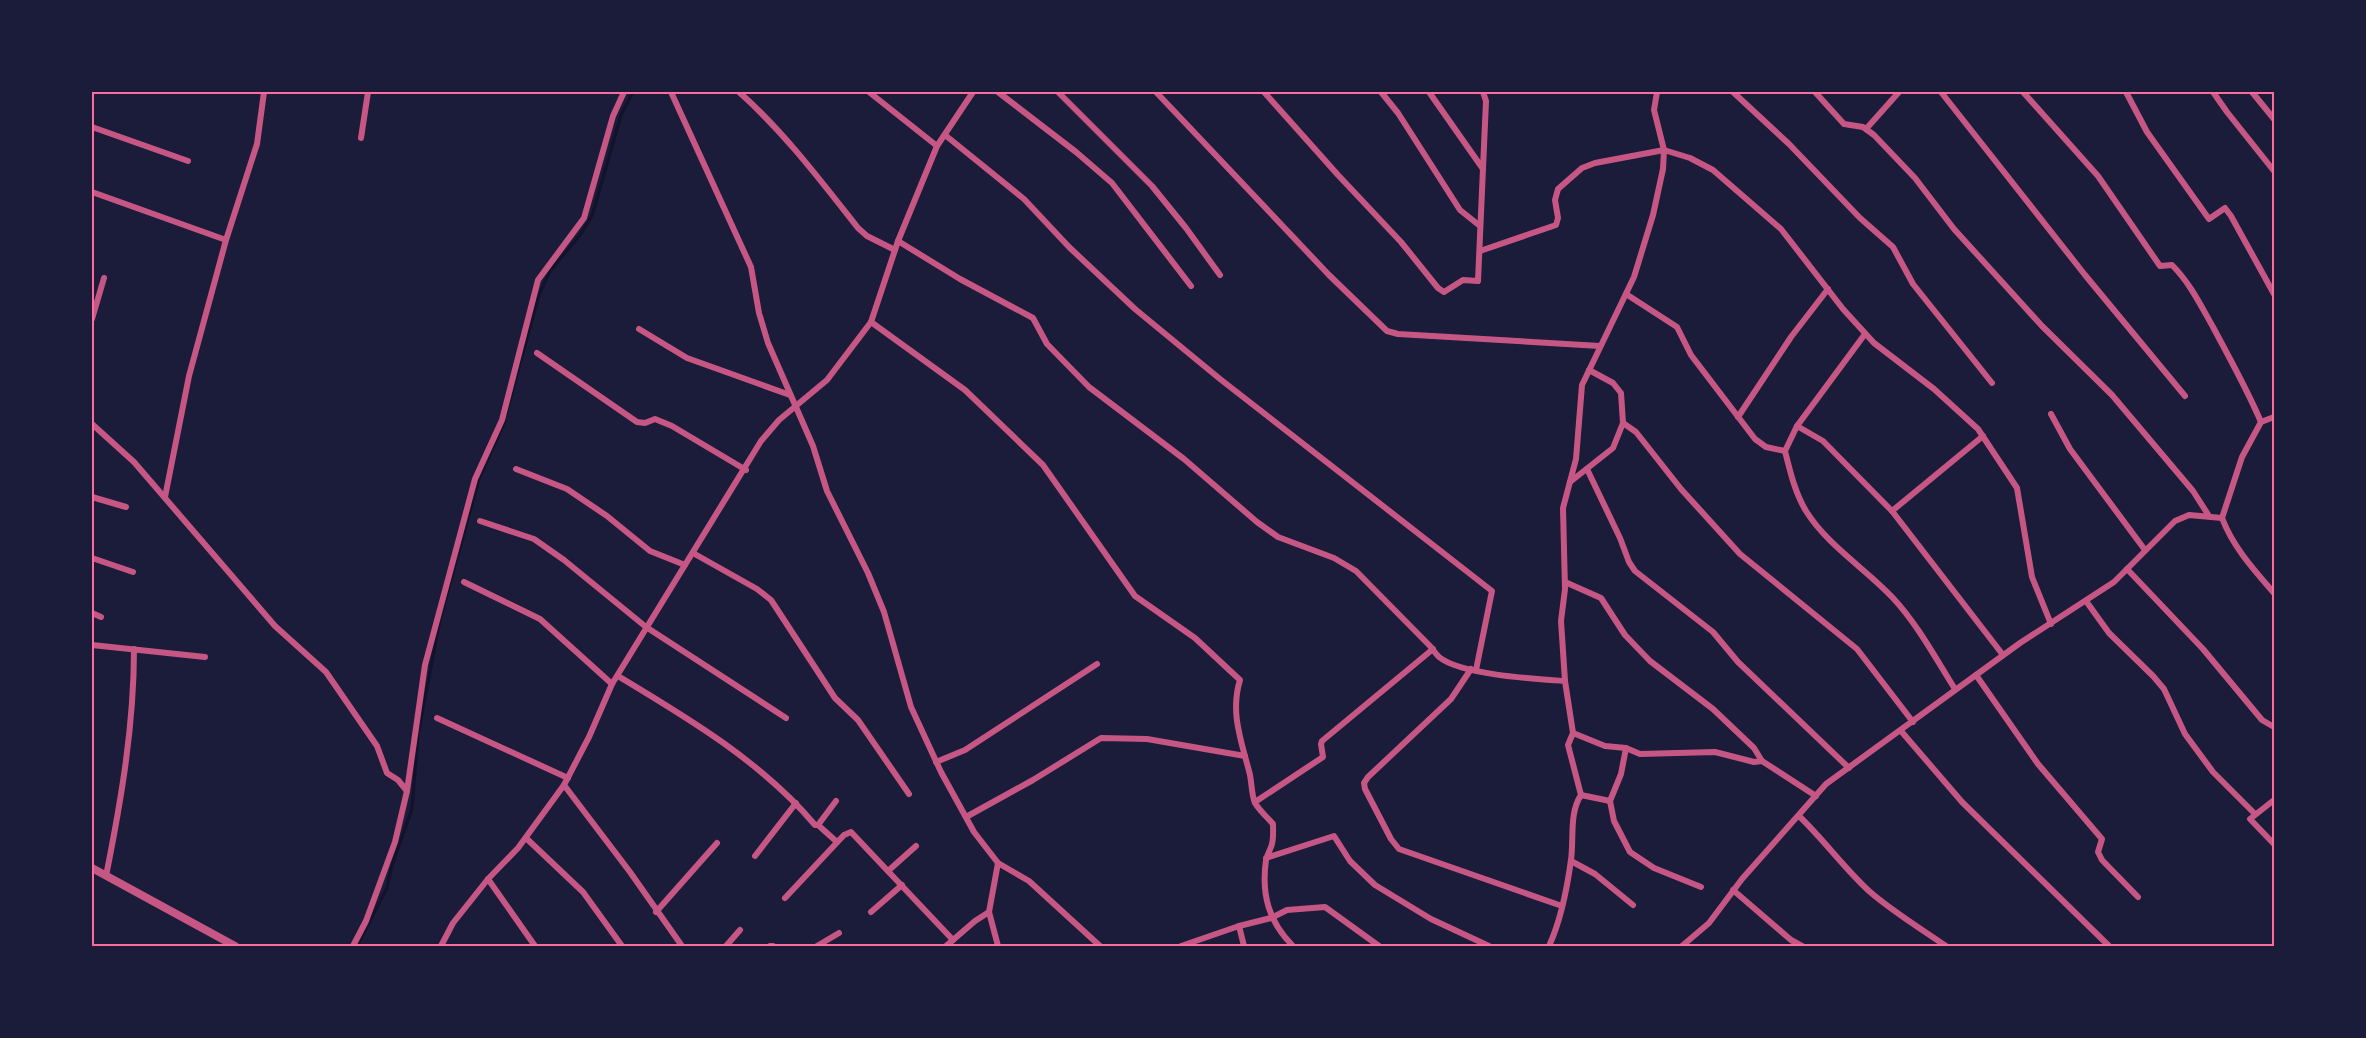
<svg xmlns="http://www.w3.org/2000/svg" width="2366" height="1038" viewBox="0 0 2366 1038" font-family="'Open Sans',sans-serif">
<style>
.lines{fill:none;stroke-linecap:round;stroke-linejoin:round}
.stream{stroke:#12122b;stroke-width:3}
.minor{stroke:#c65784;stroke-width:6}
.tertiary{stroke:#c65784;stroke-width:8}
.neatline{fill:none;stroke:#ff6b9d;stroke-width:2}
</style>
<rect width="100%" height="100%" fill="#1b1b3a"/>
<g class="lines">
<!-- stream -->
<g class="stream">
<path d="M506,414L539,295L550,271L580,235L592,216L621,115L633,92"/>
<path d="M357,946L387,888L392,865L412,809L418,735L440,620L479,479L505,421"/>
</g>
<!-- minor -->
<g class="minor">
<path d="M671,92L751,267L759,313L768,343L813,446L827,491L868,573L884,612L911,707L941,772L974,832L998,863L1029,881L1100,946"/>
<path d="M739,92C784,132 821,181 858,228L867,236L895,250"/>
<path d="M869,92L937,146"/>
<path d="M998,92L1076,152L1112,183L1191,286"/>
<path d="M1058,92L1152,186L1186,228L1220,275"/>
<path d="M1156,92L1329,275L1387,331L1398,334L1600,346"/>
<path d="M1264,92L1338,175L1401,242L1438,288L1444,292L1463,280L1478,281L1486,101L1483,92"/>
<path d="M1381,92L1398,113L1460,210L1480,226"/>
<path d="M1429,92L1483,169"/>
<path d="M1733,92L1789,144L1860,218L1893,247L1913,284L1992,383"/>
<path d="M1815,92L1844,124L1863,127L1874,135L1915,178L1954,229L2042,326L2112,395L2193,491L2209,516"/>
<path d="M1941,92L2085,275L2185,396"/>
<path d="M2023,92L2098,176L2160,266L2172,265C2190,283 2201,306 2213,327C2230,359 2247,389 2261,422"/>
<path d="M2126,92L2147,132L2209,219L2225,208L2231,216L2274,294"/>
<path d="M2213,92L2227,112L2274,171"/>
<path d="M2252,92L2274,119"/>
<path d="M92,127L188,161"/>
<path d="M1866,129L1899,92"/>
<path d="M945,135L1024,199L1069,247L1135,309L1220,379L1492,591L1476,670"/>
<path d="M361,138L368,92"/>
<path d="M92,192L226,240"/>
<path d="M898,241L960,279L1033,318L1047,344L1089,387L1184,459L1257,522L1278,537L1334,558L1356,571L1430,646C1433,650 1436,654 1439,657C1461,675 1536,679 1565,681"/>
<path d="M1480,251L1556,225L1558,218L1555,200L1558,189L1582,168L1595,163L1664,150L1690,158L1713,170L1781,229L1843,309L1874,343L1934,389L1978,429L2017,488L2032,577L2051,624"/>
<path d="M1626,294L1677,327L1691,355L1755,439L1766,447L1785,451"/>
<path d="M92,319L104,278"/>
<path d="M871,322L965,390L1043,465L1135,596L1195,638L1240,680C1230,712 1241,740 1249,771C1252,780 1251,794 1255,803C1259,810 1267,817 1273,824C1273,832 1274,840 1271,847C1269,852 1267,856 1266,860C1261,895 1269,922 1293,946"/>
<path d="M639,329L687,358L790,395"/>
<path d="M1865,334L1797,426L1785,451C1790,471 1795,493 1806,511C1827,545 1866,569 1893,598C1918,625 1936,659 1955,689"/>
<path d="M537,353L637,422L645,423L655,419L672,426L746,470"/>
<path d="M2051,414L2070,449L2145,550"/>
<path d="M1738,417L1791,337L1828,289"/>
<path d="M2274,417L2261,422L2242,457L2222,518C2233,547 2254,570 2274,593"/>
<path d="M1623,423L1636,432L1681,489L1740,554L1857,649L1913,722"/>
<path d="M92,424L134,462L275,626L326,672L377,746L387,773L398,780L407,791"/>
<path d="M1797,426L1823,441L1892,511L2003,655"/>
<path d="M516,469L567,489L607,516L650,551L685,565"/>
<path d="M1587,469L1620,538L1629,562L1635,571L1713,632L1738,662L1849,768"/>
<path d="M1570,482L1613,448L1623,423L1621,393L1613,383L1589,370"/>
<path d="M92,497L126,507"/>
<path d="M165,497L189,376L226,240L257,144L264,92"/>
<path d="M1892,511L1983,436"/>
<path d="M480,521L534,539L564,560L646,627L786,718"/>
<path d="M693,553L757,589L771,600L835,698L858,720L909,794"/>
<path d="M92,558L133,572"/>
<path d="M2127,569L2203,649L2262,720L2274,727"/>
<path d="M464,582L540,619L612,684"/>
<path d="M1565,582L1601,598L1625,635L1650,661L1713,709L1754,748L1762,761L1816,796"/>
<path d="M2086,601L2109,633L2153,676L2164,689L2185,734L2213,772L2255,814"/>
<path d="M92,613L101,617"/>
<path d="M92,645L205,657"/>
<path d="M1471,669L1451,699L1368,777L1364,783L1365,789L1391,839L1399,849L1562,906"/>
<path d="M1976,675L2038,764L2102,839L2098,852L2102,860L2138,897"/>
<path d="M618,676C688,718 762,762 815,825H818L836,801"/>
<path d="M437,718L568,778"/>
<path d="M1901,731L1962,802L2109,946"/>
<path d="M1573,733L1605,746L1626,748L1640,754L1715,752L1754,762L1762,761"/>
<path d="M1626,748L1621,774L1610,801L1614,821L1630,852L1654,868L1701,887"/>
<path d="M936,762L965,750L1097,664"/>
<path d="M564,785L630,872L682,946"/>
<path d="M1581,795L1610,801"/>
<path d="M2274,800L2250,819L2274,844"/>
<path d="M1255,802L1323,757L1321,744L1322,741L1433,649"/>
<path d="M1799,816C1824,840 1844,868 1869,891C1893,912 1920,928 1946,946"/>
<path d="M966,817L1033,780L1101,738L1147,739L1245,756"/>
<path d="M818,825L837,842"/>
<path d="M526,838L583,892L622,946"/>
<path d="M755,856L796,803"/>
<path d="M1266,858L1334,836L1350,861L1375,885L1431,919L1489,946"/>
<path d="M1571,861L1595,874L1633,905"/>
<path d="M998,863L989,912L998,946"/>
<path d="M888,871L916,846"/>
<path d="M106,876C121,801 134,726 134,649"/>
<path d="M488,879L535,946"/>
<path d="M1733,890L1791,940L1802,946"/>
<path d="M785,898L844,835L851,832L953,940"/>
<path d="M656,912L717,843"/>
<path d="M871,912L902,885"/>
<path d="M1239,926L1244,946"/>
<path d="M353,946L366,921L395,842L407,791L425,665L475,479L502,420L538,280L584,218L613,116L624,92"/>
<path d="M441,946L453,923L488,879L518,848L564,785L589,737L612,684L761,441L779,420L827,380L871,322L898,241L937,146L973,92"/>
<path d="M726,946L740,930"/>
<path d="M770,946H773"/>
<path d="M817,946L839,933"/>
<path d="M946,946L975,921L989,912"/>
<path d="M1181,946L1239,926L1271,918L1287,910L1325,907L1379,946"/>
<path d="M1549,946C1561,920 1567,889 1571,860C1574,839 1569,813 1581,795L1568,745L1573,733L1565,681L1561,621L1565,589L1563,508L1576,459L1582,385L1634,277L1653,215L1663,169L1664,150L1654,110L1657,92"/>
<path d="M1682,946L1709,923L1742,879L1826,784L2020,643L2114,582L2175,521L2189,515L2222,518"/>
</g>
<!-- tertiary -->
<path class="tertiary" d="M92,868L235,946"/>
</g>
<!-- border -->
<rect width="2366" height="1038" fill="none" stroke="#1b1b3a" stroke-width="186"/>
<rect x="93" y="93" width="2180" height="852" class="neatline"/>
</svg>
